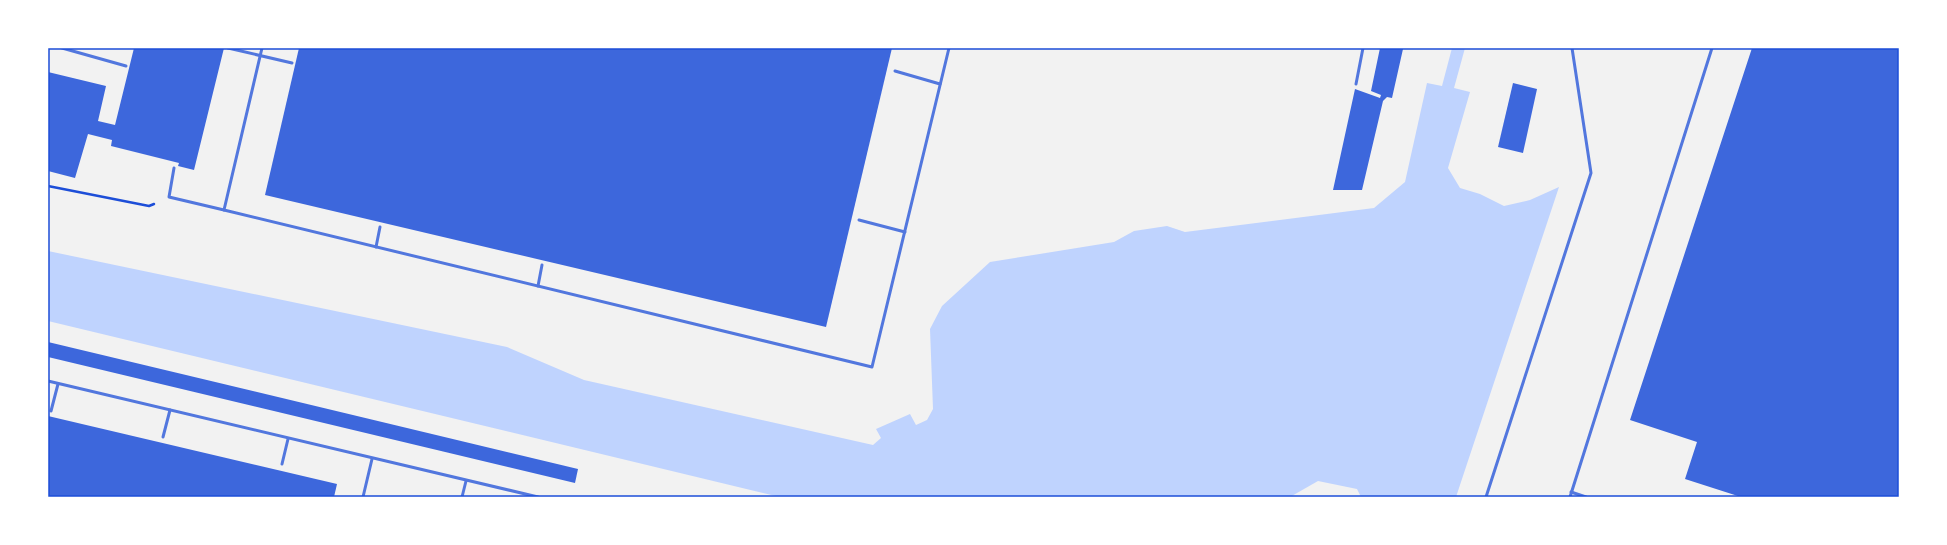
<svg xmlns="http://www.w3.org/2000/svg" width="1947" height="545" viewBox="0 0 1947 545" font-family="Mulish,sans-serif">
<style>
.water{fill:#bfd3fe}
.building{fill:#3d67dc}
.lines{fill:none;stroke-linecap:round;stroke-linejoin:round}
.path{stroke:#1d4ed8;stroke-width:2.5}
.service{stroke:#5277de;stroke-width:3}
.neatline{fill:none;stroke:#1d4ed8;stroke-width:1.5}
</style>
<rect width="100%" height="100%" fill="#f2f2f2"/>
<!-- water -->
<path class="water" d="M1452,48H1465L1454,88L1470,92L1448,168L1460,188L1480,194L1504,206L1530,200L1559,187L1456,497H1361L1357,489L1318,481L1290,497H780L48,321V251L507,347L584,380L873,445L881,438L876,429L910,414L916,425L927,420L933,409L930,329L942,306L990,262L1114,242L1134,231L1167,226L1185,232L1374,208L1405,182L1427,83L1442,86Z"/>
<!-- building -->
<g class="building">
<path d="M134,48H224L194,170L178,166L179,163L111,146L112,140L88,134L75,178L48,171V72L106,86L98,121L115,125Z"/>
<path d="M299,48H892L826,327L265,195Z"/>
<path d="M1380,48L1403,49L1392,98L1387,97L1383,101L1362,190H1333L1355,89L1380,98L1381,95L1371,91Z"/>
<path d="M1752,48H1899V497H1741L1685,479L1697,442L1630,420Z"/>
<path d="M1513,83L1537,89L1523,153L1498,147Z"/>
<path d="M48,342L578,469L575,483L48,357Z"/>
<path d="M48,416L337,484L334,497H48Z"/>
</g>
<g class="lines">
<!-- path -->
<path class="path" d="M48,186L149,206L154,204"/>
<!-- service -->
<g class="service">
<path d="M62,48L126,66"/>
<path d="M228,48L292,63"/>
<path d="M262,48L224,210L872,367L949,48"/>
<path d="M895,71L940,84"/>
<path d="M1356,84L1363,48"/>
<path d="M174,168L169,197L224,210"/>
<path d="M859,220L905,232"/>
<path d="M376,247L380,227"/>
<path d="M538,286L542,265"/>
<path d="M48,381L538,497"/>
<path d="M51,411L58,384"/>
<path d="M163,437L170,410"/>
<path d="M282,464L288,439"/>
<path d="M1571,492L1586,497"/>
<path d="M363,497L372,459"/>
<path d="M462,497L466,481"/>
<path d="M1486,497L1591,173L1572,48"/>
<path d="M1570,497L1712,48"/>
</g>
</g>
<!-- border -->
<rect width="1947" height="545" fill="none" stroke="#ffffff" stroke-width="98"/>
<rect x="49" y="49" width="1849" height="447" class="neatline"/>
</svg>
